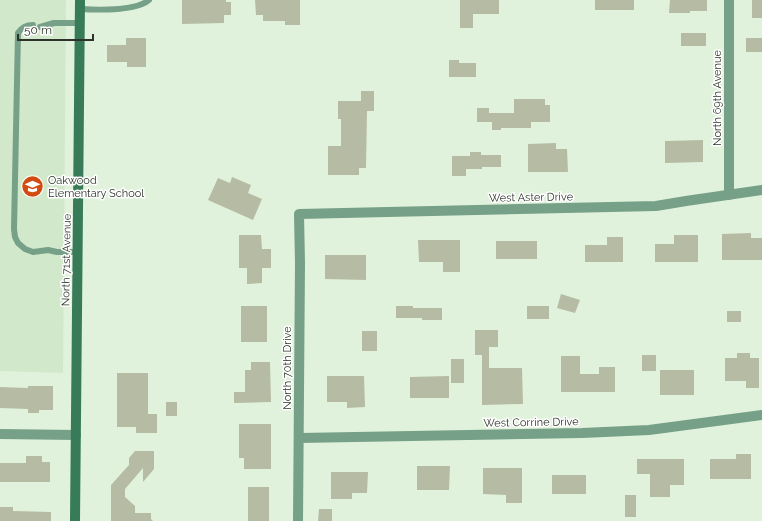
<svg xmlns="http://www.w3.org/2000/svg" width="762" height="521" viewBox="0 0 762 521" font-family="Raleway,sans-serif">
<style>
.built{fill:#d1e8cb}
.building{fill:#b6bca3}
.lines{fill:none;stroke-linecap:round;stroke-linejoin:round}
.lane{stroke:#76a087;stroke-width:6}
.street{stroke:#76a087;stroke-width:10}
.secondary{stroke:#377b58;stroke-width:10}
.labels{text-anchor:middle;stroke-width:3;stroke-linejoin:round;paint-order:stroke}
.street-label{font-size:11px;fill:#2d332b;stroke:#fff}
.poi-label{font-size:11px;fill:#2d332b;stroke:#fff;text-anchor:start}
</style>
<rect width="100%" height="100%" fill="#e0f2db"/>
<!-- built -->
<path class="built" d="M0,0H66L63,373L0,371Z"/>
<!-- building -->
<g class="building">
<path d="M182,0H226V2H231V15H224V23L182,24Z"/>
<path d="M255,0H300V25H285V21H263V15H256Z"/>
<path d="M460,0H499V14H473V28H460Z"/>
<rect x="595" y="0" width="39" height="10"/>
<path d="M670,0H707V11H690V13H669Z"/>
<rect x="752" y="0" width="10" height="18"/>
<rect x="681" y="33" width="25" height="13"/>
<path d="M126,38H146V67H127V62H107V45H126Z"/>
<rect x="746" y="38" width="16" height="14"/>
<path d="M449,60H459V63H476V77H449Z"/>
<path d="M361,91H374V111H367L366,168H359V175H328V146H341V119H338V101H361Z"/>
<path d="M514,99H545V105H550V122H531V128H501V130H492V122H477V108H489V113H514Z"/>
<path d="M703,140V162L665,163V141Z"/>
<path d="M556,143V149H567L568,172H528V144Z"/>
<path d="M470,152H481V155H501V167H482V169H466V176H452V156H470Z"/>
<path d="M232,177L251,185L248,193L262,199L253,220L208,200L218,178L230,183Z"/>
<path d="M751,233V238H762V260H722V234Z"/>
<path d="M239,235H261L262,249H271V268H262V283L247,284V268H239Z"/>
<path d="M674,235H698V262H655V244H674Z"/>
<path d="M607,237H623V262H585V245H607Z"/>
<path d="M418,240H460V272H443V262H419Z"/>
<rect x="496" y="241" width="41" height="18"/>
<path d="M325,255H366V280L325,279Z"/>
<path d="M561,294L580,300L575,313L557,308Z"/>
<rect x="241" y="306" width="26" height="36"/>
<path d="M396,306H413V308H442V320H422V318H396Z"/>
<rect x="527" y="306" width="22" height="13"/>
<rect x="727" y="311" width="14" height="11"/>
<path d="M475,330H498V347H489V368H522L523,404L482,405V355H475Z"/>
<rect x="362" y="331" width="15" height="20"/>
<path d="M737,353H750V358H759V388H746V381H725V358H737Z"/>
<rect x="642" y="355" width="14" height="16"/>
<path d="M561,356H580V374H599V367H615V392H561Z"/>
<rect x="451" y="359" width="13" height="24"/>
<path d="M251,362H270L271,402L234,403V392H245V370H251Z"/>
<rect x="660" y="370" width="34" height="25"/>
<path d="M117,373H148V414H157V433H136V427H117Z"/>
<path d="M327,376H364L365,407L347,408V402H327Z"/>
<path d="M449,376V398H410V377Z"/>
<path d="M28,386H53V410H39V413H28V409L0,408V387L28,388Z"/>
<rect x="166" y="402" width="11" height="14"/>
<path d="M239,424H271V469H244V458H239Z"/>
<path d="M135,451H154V469L143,482V468L125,489V497L135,506V513H151V519L153,521H111V485L129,465V458Z"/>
<path d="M736,454H751V479H710V459H736Z"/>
<path d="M26,456H42V462H50V482H0V463H26Z"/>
<path d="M637,459H684V485H670V497H650V474H637Z"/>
<path d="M417,466H450L449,490H417Z"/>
<path d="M483,468H522V503H506V495L483,494Z"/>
<path d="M331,472H368L367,493H352V499H331Z"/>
<rect x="552" y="475" width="34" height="19"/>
<rect x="248" y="487" width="21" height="34"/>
<rect x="625" y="495" width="11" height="22"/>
<path d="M0,507H13V511L51,512V521H0Z"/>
<path d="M319,509H332V521H318Z"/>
</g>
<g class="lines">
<!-- lane -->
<g class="lane">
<path d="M80,9C98,10 136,11 149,0"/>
<path d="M33,25C26,25 22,27 18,33L14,229L15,237L18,243L25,249L33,252L48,250L57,252H78"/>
<path d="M40,27L54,23H80"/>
</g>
<!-- street -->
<g class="street">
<path d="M729,0V195"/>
<path d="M0,434L76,435"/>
<path d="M299,438L582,433L649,430L762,415"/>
<path d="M298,521L300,263L299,214L656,206L686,201L762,190"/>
</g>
<!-- secondary -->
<path class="secondary" d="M75,521L80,0"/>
</g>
<!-- icons -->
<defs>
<symbol id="school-disc" viewBox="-11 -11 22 22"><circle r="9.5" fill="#d24c12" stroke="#fff"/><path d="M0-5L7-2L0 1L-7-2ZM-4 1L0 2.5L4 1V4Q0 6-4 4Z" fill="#fff"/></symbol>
</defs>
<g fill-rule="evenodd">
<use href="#school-disc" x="20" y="174" width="25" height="25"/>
</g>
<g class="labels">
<!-- street labels -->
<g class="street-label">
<text transform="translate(717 98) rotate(-90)" y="4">North 69th Avenue</text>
<text transform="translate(531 197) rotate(-1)" y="4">West Aster Drive</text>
<text transform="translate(66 260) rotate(-89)" y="4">North 71st Avenue</text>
<text transform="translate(287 368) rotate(-90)" y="4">North 70th Drive</text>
<text transform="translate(531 422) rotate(-1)" y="4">West Corrine Drive</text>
</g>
<!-- poi labels -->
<g class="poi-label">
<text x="48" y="184">Oakwood<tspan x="48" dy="13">Elementary School</tspan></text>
</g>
</g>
<!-- scale -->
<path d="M18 34v6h75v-6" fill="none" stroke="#2d332b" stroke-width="2"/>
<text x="24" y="34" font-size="12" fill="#2d332b" stroke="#ffffff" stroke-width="3" paint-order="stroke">50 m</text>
</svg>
